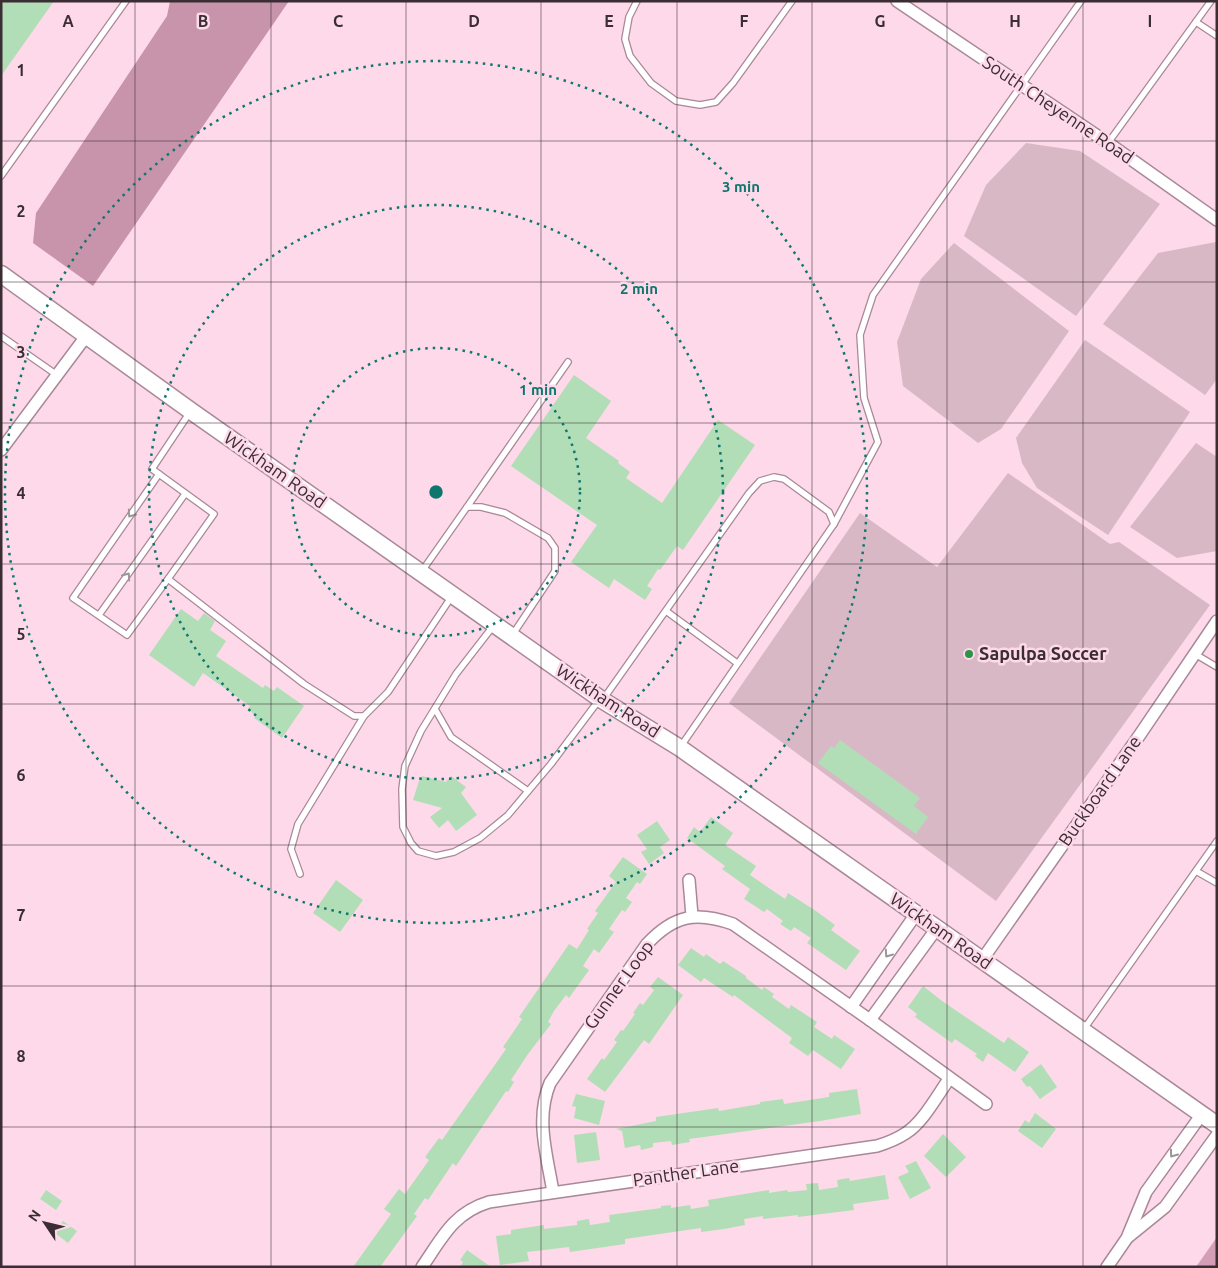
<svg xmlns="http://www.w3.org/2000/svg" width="1218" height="1268" viewBox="0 0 1218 1268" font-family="Ubuntu,sans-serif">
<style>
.green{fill:#d9b8c6}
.forest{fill:#d39eb6}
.water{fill:#c794ab}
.building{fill:#b2deb7}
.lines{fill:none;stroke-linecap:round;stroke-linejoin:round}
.lane-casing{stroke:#a98897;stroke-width:8}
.street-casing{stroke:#a98897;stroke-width:14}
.secondary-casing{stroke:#a98897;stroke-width:19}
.lane{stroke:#fff;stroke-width:5.5}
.street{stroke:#fff;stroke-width:11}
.secondary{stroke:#fff;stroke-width:16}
.oneway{stroke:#9c9699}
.grid{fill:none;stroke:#3a2d33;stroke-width:1;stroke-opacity:0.55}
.ring{fill:none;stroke:#0f766e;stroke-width:2.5;stroke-dasharray:2.5 5}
.poi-dot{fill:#2f9247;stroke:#fdd9e9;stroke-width:2}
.labels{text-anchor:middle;stroke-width:5;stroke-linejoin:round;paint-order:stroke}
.street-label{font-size:18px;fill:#3a2d33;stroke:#fdd9e9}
.poi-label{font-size:18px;font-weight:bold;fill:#3a2d33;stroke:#fdd9e9;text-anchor:start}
.grid-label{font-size:16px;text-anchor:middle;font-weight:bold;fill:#3a2d33;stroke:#fdd9e9;stroke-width:5;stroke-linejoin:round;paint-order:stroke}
.centre{fill:#0f766e;stroke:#fdd9e9;stroke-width:2.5}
.ring-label{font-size:15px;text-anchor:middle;font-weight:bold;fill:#0f766e;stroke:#fdd9e9;stroke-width:5;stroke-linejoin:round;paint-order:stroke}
</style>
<rect width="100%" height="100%" fill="#fdd9e9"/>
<!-- green -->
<g class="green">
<path d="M1026,143L1080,151L1160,204L1076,316L964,236L986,185Z"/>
<path d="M1216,242L1217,379L1205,395L1103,324L1158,253Z"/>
<path d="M954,243L1069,331L1001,429L978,443L903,386L897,342L921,279Z"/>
<path d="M1085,340L1190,412L1108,535L1037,488L1022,463L1016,438Z"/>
<path d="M1196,443L1217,457V551L1177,558L1130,527Z"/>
<path d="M1008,473L1110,544L1119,542L1210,605L996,901L729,703L860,513L937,567Z"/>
</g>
<!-- forest -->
<path class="forest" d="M1217,1237V1267H1196Z"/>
<!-- water -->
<path class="water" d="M170,1H289L93,286L33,243L36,213L167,16Z"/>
<!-- building -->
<g class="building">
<path d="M1,1H54L1,76Z"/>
<path d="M574,375L611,401L586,438L619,461L618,463L630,472L626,478L662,503L718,420L755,445L683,550L677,546L660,570L658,569L647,586L652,589L645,600L614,579L609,588L571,562L597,525L511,466Z"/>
<path d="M181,609L198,621L204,613L215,621L210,630L226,641L216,656L263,688L265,685L274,691L277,687L304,706L282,738L254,718L256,716L248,709L250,706L203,673L194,687L149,655Z"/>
<path d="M840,740L920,798L914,806L928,817L916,834L818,763L831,746L834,748Z"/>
<path d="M422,776L446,782L451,776L466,787L461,793L477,815L456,831L448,820L439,828L430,817L442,808L413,800L419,781Z"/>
<path d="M711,817L733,833L725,845L756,866L750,875L785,899L788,893L816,911L835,925L831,930L860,951L846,970L807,943L811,938L794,927L791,931L780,924L783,921L767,909L764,912L744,899L750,889L722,869L725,866L687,838L694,827L700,832Z"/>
<path d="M657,821L670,840L660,847L664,853L649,864L641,852L647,849L637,835Z"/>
<path d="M623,857L647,874L640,884L637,882L626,898L632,902L625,912L622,910L609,929L614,932L599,953L594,949L583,966L589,970L569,998L566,995L554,1011L548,1022L551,1024L528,1054L511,1080L514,1082L508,1092L506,1091L456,1166L453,1163L428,1200L425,1198L414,1214L417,1216L380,1267H353L391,1214L384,1209L399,1189L405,1194L429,1160L425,1157L439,1138L442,1140L506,1049L503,1047L522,1019L519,1017L569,944L577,949L589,930L587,929L598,913L595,911L616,882L609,876Z"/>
<path d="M336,880L363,900L340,932L313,913Z"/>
<path d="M691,948L704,957L706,954L720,964L723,961L746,976V978L762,990L764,987L774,994L772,997L789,1009L791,1005L817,1022L814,1027L832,1039L834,1035L855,1049L841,1069L813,1050L808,1056L789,1043L792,1038L734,995L733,997L704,978L701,982L678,965Z"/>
<path d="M658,977L683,995L649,1044L644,1040L605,1092L587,1079L602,1058L604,1060L617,1042L614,1040L621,1030L623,1031L635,1014L633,1013L640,1003L643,1005L654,990L650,987Z"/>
<path d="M923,986L942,1001L1004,1043L1008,1037L1029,1052L1015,1072L988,1053L983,1062L975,1056L977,1054L955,1039L952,1043L915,1017L917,1014L908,1007Z"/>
<path d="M1041,1064L1057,1087L1040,1099L1030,1086L1027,1087L1021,1079Z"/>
<path d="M857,1089L861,1114L820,1121L689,1139L690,1142L672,1145L671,1141L653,1143V1147L641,1150L640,1145L625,1148L622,1131L616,1129L656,1121V1117L718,1108L719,1111L760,1104V1102L783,1099L784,1104L829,1097V1093Z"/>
<path d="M576,1094L605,1101L599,1125L574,1118L576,1107L572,1106Z"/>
<path d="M1035,1113L1056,1129L1042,1148L1018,1131L1025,1120L1029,1123Z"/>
<path d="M596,1132L600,1160L577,1163L574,1135Z"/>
<path d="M943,1134L966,1157L946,1177L924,1156Z"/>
<path d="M916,1161L931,1188L910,1199L898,1177L909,1172L905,1166Z"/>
<path d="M885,1175L889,1199L853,1204L854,1210L798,1217V1215L763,1219V1216L744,1219L745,1225L724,1229L701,1232V1228L625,1239V1244L570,1252L569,1247L527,1252L529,1261L500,1265L496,1236L511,1234V1230L544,1225V1229L577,1225V1221L589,1219L590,1225L610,1222L609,1215L661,1208V1206L671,1205V1208L690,1205L691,1209L709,1206L708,1200L769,1190V1193L787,1190L788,1192L807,1190L806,1184L818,1183L819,1190L838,1187L837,1180L849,1178L850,1181Z"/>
<path d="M46,1190L62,1201L56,1210L40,1199Z"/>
<path d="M63,1221L77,1231L68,1243L55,1233Z"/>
<path d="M467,1250L491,1267H460L463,1262L460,1260Z"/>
</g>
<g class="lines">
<defs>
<g id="lane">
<path d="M637,1L629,17L625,39L630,56L651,83L676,101L700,105L716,102L733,83L792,1"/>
<path d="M1196,22L1217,36"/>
<path d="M1108,143L1211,1"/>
<path d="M1,176L126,1"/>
<path d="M1,336L57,375"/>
<path d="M190,412L152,469L214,514L168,579L304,684L354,716H364L388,692L452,596"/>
<path d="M159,474L73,598L127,635L168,579"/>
<path d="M467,507L568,362"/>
<path d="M834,524L878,442L864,398L860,335L873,295L1081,1"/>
<path d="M422,571L467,507H481L505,513L548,538L555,548V571L513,634"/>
<path d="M666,611L737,663"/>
<path d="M99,615L185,494"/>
<path d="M494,625L456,674L421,731L405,766L402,789L403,827L411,843L418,851L436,856L454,852L480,838L508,815L551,764L599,700"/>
<path d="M1195,654L1217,667"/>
<path d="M604,698L749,493L760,481L774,477L784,479L829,512L834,524L681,746"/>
<path d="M435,709L451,737L528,791"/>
<path d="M1196,871L1217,883"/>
<path d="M300,874L291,849L298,824L364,716"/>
<path d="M1084,1029L1217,841"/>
</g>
<g id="street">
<path d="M897,1L1108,143L1217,220"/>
<path d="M1,450L87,335"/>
<path d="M689,880L692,916"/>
<path d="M982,960L1139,736L1217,621"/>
<path d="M851,1007L916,914"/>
<path d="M870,1020L937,928"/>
<path d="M553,1192C547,1155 535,1119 550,1083L647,944C674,915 696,911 733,924L870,1020L986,1104"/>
<path d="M1128,1237L1165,1207L1217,1135"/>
<path d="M422,1267C442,1238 453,1213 489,1202L877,1146C887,1143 897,1139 906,1133C923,1122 937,1096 949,1079"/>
<path d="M1107,1267L1127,1238L1146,1192L1202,1114"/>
</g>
<path id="secondary" d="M1,274L191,411L602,700L680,748L1217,1125"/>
</defs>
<!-- lane casing -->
<use href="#lane" class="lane-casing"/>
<!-- street casing -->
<use href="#street" class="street-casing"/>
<!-- secondary casing -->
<use href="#secondary" class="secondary-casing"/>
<!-- lane -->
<use href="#lane" class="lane"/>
<!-- street -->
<use href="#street" class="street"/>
<!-- secondary -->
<use href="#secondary" class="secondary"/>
</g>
<!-- one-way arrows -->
<defs><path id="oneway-chevron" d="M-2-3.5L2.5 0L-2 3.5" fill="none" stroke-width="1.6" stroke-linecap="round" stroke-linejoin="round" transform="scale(1.25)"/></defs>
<g class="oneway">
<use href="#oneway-chevron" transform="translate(131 514) rotate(125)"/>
<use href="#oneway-chevron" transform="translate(127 576) rotate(-55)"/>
<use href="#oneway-chevron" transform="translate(888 954) rotate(125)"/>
<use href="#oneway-chevron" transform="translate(1173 1154) rotate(126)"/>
</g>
<!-- grid -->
<path class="grid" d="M135,1V1267M271,1V1267M406,1V1267M541,1V1267M677,1V1267M812,1V1267M947,1V1267M1083,1V1267M1,141H1217M1,282H1217M1,423H1217M1,564H1217M1,704H1217M1,845H1217M1,986H1217M1,1127H1217"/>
<!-- distance rings -->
<g class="ring">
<circle cx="436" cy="492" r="144"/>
<circle cx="436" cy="492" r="287"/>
<circle cx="436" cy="492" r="431"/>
</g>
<!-- markers -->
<circle class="poi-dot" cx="969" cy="654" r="5"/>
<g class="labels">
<!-- street labels -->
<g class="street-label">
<text transform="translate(1058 110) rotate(34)" y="6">South Cheyenne Road</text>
<text transform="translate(275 470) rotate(35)" y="6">Wickham Road</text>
<text transform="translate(608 701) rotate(33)" y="6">Wickham Road</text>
<text transform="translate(1100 791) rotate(-55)" y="6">Buckboard Lane</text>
<text transform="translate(941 931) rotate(35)" y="6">Wickham Road</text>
<text transform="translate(619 985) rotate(-54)" y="6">Gunner Loop</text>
<text transform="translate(686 1173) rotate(-8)" y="6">Panther Lane</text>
</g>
<!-- poi labels -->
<g class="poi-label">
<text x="979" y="660">Sapulpa Soccer</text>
</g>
</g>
<g class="grid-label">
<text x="68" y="27">A</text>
<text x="203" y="27">B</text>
<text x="338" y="27">C</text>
<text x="474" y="27">D</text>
<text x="609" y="27">E</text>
<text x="744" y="27">F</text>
<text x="880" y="27">G</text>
<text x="1015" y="27">H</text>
<text x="1150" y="27">I</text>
<text x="21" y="76">1</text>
<text x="21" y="217">2</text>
<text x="21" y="358">3</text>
<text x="21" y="499">4</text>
<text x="21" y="640">5</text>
<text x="21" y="781">6</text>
<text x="21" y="921">7</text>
<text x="21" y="1062">8</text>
</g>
<circle cx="436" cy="492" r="8" class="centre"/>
<g class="ring-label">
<text x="741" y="192">3 min</text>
<text x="639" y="294">2 min</text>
<text x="538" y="395">1 min</text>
</g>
<!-- border -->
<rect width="1218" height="1268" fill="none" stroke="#3a2d33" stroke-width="5"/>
<!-- north arrow -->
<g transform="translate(45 1223) rotate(305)" stroke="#fdd9e9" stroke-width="4" paint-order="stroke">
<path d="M0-4L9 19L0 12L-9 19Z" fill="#3a2d33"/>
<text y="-8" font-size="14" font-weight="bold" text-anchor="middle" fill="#3a2d33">N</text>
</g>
</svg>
